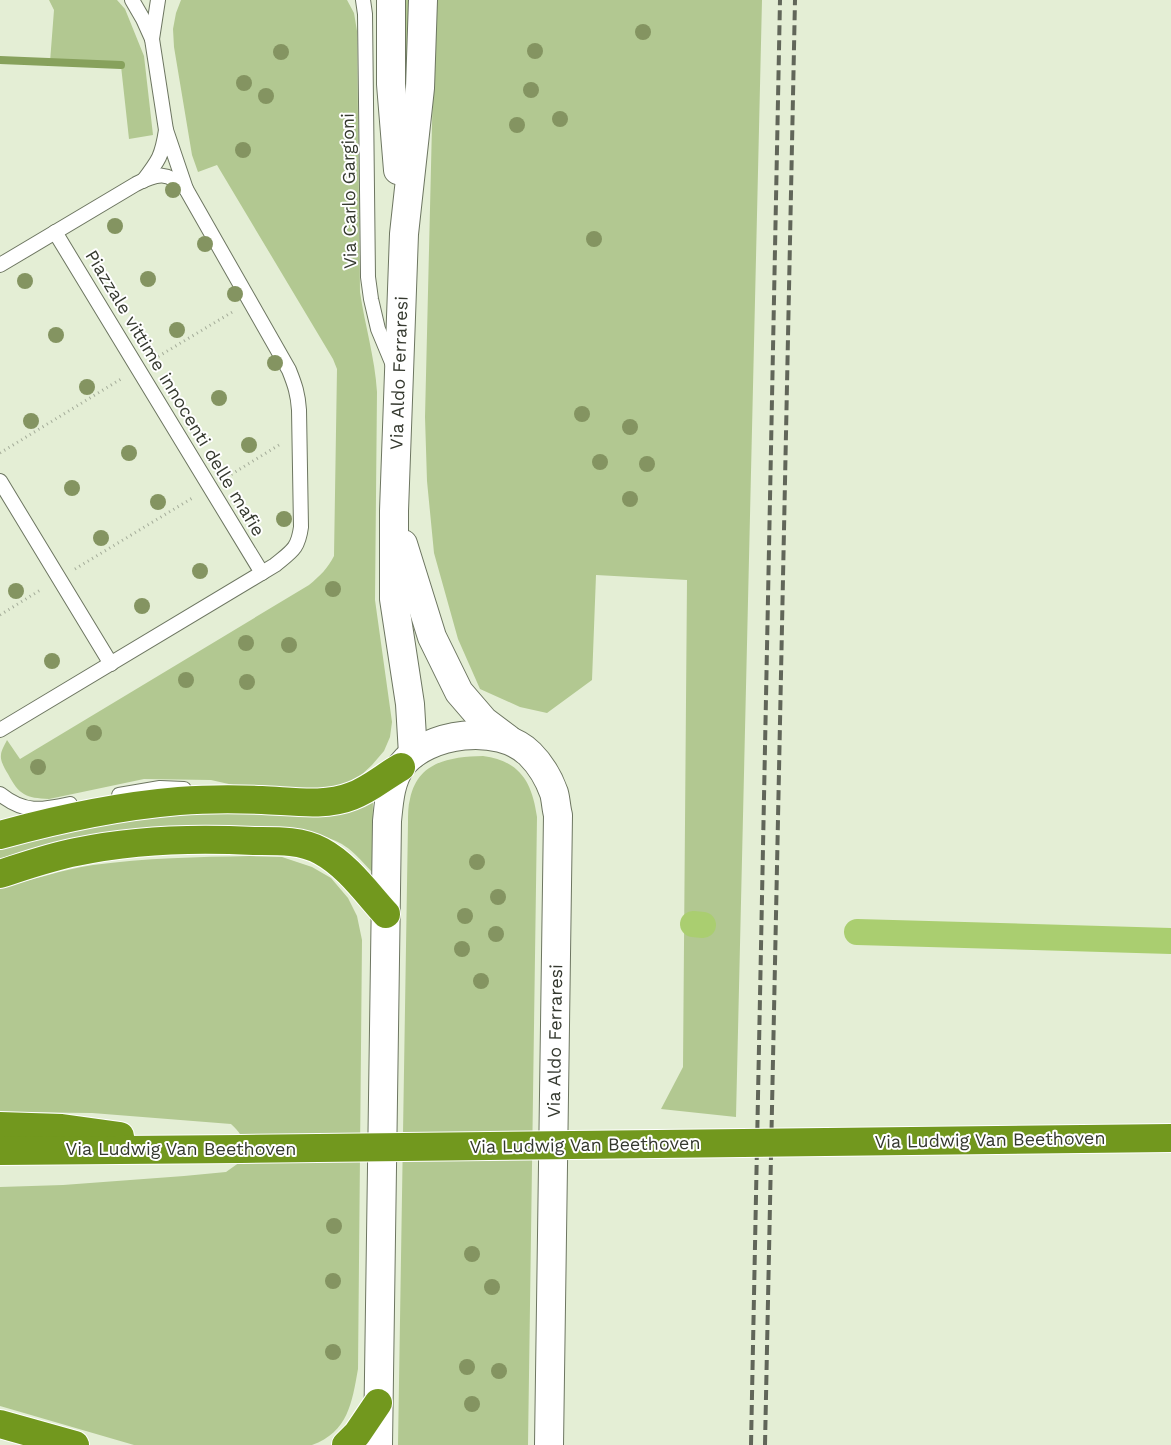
<svg xmlns="http://www.w3.org/2000/svg" width="1171" height="1445" viewBox="0 0 1171 1445" font-family="'Work Sans',sans-serif">
<style>
.green{fill:#b2c891}
.lines{fill:none;stroke-linecap:round;stroke-linejoin:round}
.stream{stroke:#87a15c;stroke-width:8}
.canal{stroke:#aace70;stroke-width:26}
.lane-casing{stroke:#6d7661;stroke-width:16}
.secondary-casing{stroke:#6d7661;stroke-width:30}
.highway-casing{stroke:#fff;stroke-width:30}
.path{stroke:#a4ac99;stroke-width:3;stroke-dasharray:1 4;stroke-linecap:butt}
.lane{stroke:#fff;stroke-width:14}
.secondary{stroke:#fff;stroke-width:28}
.highway{stroke:#72981e;stroke-width:28}
.rail{stroke:#616659;stroke-width:4;stroke-dasharray:10 5;stroke-linecap:butt}
.highway-bridge-casing{stroke:#fff;stroke-width:30;stroke-linecap:butt}
.highway-bridge{stroke:#72981e;stroke-width:28}
.tree{fill:#849461}
.labels{text-anchor:middle;stroke-width:4;stroke-linejoin:round;paint-order:stroke}
.street-label{font-size:18px;fill:#35392f;stroke:#fff}
</style>
<rect width="100%" height="100%" fill="#e4eed5"/>
<!-- green -->
<g class="green">
<path d="M49,0H117L125,9L144,56L153,135L129,139L121,66L50,62L54,10Z"/>
<path d="M181,0H347L354,13L357,31L360,292C365,326 375,358 377,392L375,600L392,722L390,737L384,751L372,765L358,778L344,786L328,790L242,787L211,780L144,779L49,799C26,798 19,795 8,774C5,769 0,761 1,755C1,751 5,744 7,740L20,759L309,585C320,576 328,568 334,556L337,369L333,359L217,165L198,172L192,155L174,47L173,29L176,13Z"/>
<path d="M403,0H415L414,80L402,81Z"/>
<path d="M435,0H762L736,1117L661,1109L683,1067L687,580L596,575L592,680L547,713L520,707L480,689L458,639L434,553L427,481L425,417Z"/>
<path d="M483,756C520,761 532,782 537,817L528,1445H398L408,822C408,815 408,806 410,799C418,761 450,757 483,756Z"/>
<path d="M373,797L372,872C349,847 344,841 310,833L116,832L67,840L0,860V846L66,830L172,813Z"/>
<path d="M250,856L282,857L312,867L331,878L348,898L357,916L362,940L358,1369C352,1403 348,1432 312,1445H134L0,1406V1187L63,1185L184,1176L226,1172L240,1162C243,1142 247,1139 231,1124L92,1113L0,1112V888C31,880 62,870 93,865C145,858 198,857 250,856Z"/>
</g>
<g class="lines">
<!-- stream -->
<path class="stream" d="M0,60L121,65"/>
<!-- canal -->
<g class="canal">
<path d="M693,924L703,925"/>
<path d="M857,932L1171,941"/>
</g>
<defs>
<g id="lane">
<path d="M132,0L143,19L152,39"/>
<path d="M158,0L152,39L166,130"/>
<path d="M363,0L365,14L368,277L371,299L378,329L393,365"/>
<path d="M143,181C159,160 162,156 166,130L186,189"/>
<path d="M55,232L262,573"/>
<path d="M0,265L136,184C158,173 167,171 186,189L289,370C295,385 298,394 299,410L301,527C298,549 292,551 275,565L0,730"/>
<path d="M0,481L111,664"/>
<path d="M0,794C25,814 42,810 70,804"/>
<path d="M119,795L160,788L184,789"/>
</g>
<g id="secondary">
<path d="M391,0V84L398,170"/>
<path d="M403,544L432,637L459,692L484,721L508,739"/>
<path d="M413,754L410,704L394,599V511L404,234L420,88L423,0"/>
<path d="M378,1445L387,821C389,802 390,782 401,766C427,732 499,723 530,754C540,764 549,779 554,793C556,800 556,808 558,815L549,1445"/>
</g>
<g id="highway">
<path d="M0,835C58,819 119,806 179,801C206,799 235,799 262,800C291,801 325,807 352,796C369,790 385,776 401,767"/>
<path d="M0,874C25,866 50,857 76,852C132,840 198,838 254,841C276,841 301,840 321,851C347,865 366,892 386,914"/>
<path d="M0,1126L62,1128L120,1136"/>
<path d="M0,1151L241,1149"/>
<path d="M0,1424L75,1445"/>
<path d="M346,1445L357,1434L378,1403"/>
</g>
</defs>
<!-- lane casing -->
<use href="#lane" class="lane-casing"/>
<!-- secondary casing -->
<use href="#secondary" class="secondary-casing"/>
<!-- highway casing -->
<use href="#highway" class="highway-casing"/>
<!-- path -->
<g class="path">
<path d="M154,359L234,311"/>
<path d="M0,453L121,379"/>
<path d="M227,477L279,445"/>
<path d="M75,569L194,497"/>
<path d="M0,615L42,589"/>
</g>
<!-- lane -->
<use href="#lane" class="lane"/>
<!-- secondary -->
<use href="#secondary" class="secondary"/>
<!-- highway -->
<use href="#highway" class="highway"/>
<!-- rail -->
<g class="rail">
<path d="M751,1445L780,0"/>
<path d="M765,1445L795,0"/>
</g>
<defs>
<path id="highway-bridge" d="M241,1149L1171,1138"/>
</defs>
<!-- highway-bridge casing -->
<use href="#highway-bridge" class="highway-bridge-casing"/>
<!-- highway-bridge -->
<use href="#highway-bridge" class="highway-bridge"/>
</g>
<!-- trees -->
<g class="tree">
<circle cx="643" cy="32" r="8"/>
<circle cx="535" cy="51" r="8"/>
<circle cx="281" cy="52" r="8"/>
<circle cx="244" cy="83" r="8"/>
<circle cx="531" cy="90" r="8"/>
<circle cx="266" cy="96" r="8"/>
<circle cx="560" cy="119" r="8"/>
<circle cx="517" cy="125" r="8"/>
<circle cx="243" cy="150" r="8"/>
<circle cx="173" cy="190" r="8"/>
<circle cx="115" cy="226" r="8"/>
<circle cx="594" cy="239" r="8"/>
<circle cx="205" cy="244" r="8"/>
<circle cx="148" cy="279" r="8"/>
<circle cx="25" cy="281" r="8"/>
<circle cx="235" cy="294" r="8"/>
<circle cx="177" cy="330" r="8"/>
<circle cx="56" cy="335" r="8"/>
<circle cx="275" cy="363" r="8"/>
<circle cx="87" cy="387" r="8"/>
<circle cx="219" cy="398" r="8"/>
<circle cx="582" cy="414" r="8"/>
<circle cx="31" cy="421" r="8"/>
<circle cx="630" cy="427" r="8"/>
<circle cx="249" cy="445" r="8"/>
<circle cx="129" cy="453" r="8"/>
<circle cx="600" cy="462" r="8"/>
<circle cx="647" cy="464" r="8"/>
<circle cx="72" cy="488" r="8"/>
<circle cx="630" cy="499" r="8"/>
<circle cx="158" cy="502" r="8"/>
<circle cx="284" cy="519" r="8"/>
<circle cx="101" cy="538" r="8"/>
<circle cx="200" cy="571" r="8"/>
<circle cx="333" cy="589" r="8"/>
<circle cx="16" cy="591" r="8"/>
<circle cx="142" cy="606" r="8"/>
<circle cx="246" cy="643" r="8"/>
<circle cx="289" cy="645" r="8"/>
<circle cx="52" cy="661" r="8"/>
<circle cx="186" cy="680" r="8"/>
<circle cx="247" cy="682" r="8"/>
<circle cx="94" cy="733" r="8"/>
<circle cx="38" cy="767" r="8"/>
<circle cx="477" cy="862" r="8"/>
<circle cx="498" cy="897" r="8"/>
<circle cx="465" cy="916" r="8"/>
<circle cx="496" cy="934" r="8"/>
<circle cx="462" cy="949" r="8"/>
<circle cx="481" cy="981" r="8"/>
<circle cx="334" cy="1226" r="8"/>
<circle cx="472" cy="1254" r="8"/>
<circle cx="333" cy="1281" r="8"/>
<circle cx="492" cy="1287" r="8"/>
<circle cx="333" cy="1352" r="8"/>
<circle cx="467" cy="1367" r="8"/>
<circle cx="499" cy="1371" r="8"/>
<circle cx="472" cy="1404" r="8"/>
</g>
<g class="labels">
<!-- street labels -->
<g class="street-label">
<text transform="translate(349 191) rotate(-91)" y="6">Via Carlo Gargioni</text>
<text transform="translate(399 373) rotate(-88)" y="6">Via Aldo Ferraresi</text>
<text transform="translate(175 393) rotate(59)" y="6">Piazzale vittime innocenti delle mafie</text>
<text transform="translate(555 1041) rotate(-89)" y="6">Via Aldo Ferraresi</text>
<text transform="translate(990 1140) rotate(-1)" y="6">Via Ludwig Van Beethoven</text>
<text transform="translate(585 1145) rotate(-1)" y="6">Via Ludwig Van Beethoven</text>
<text x="181" y="1155">Via Ludwig Van Beethoven</text>
</g>
</g>
</svg>
